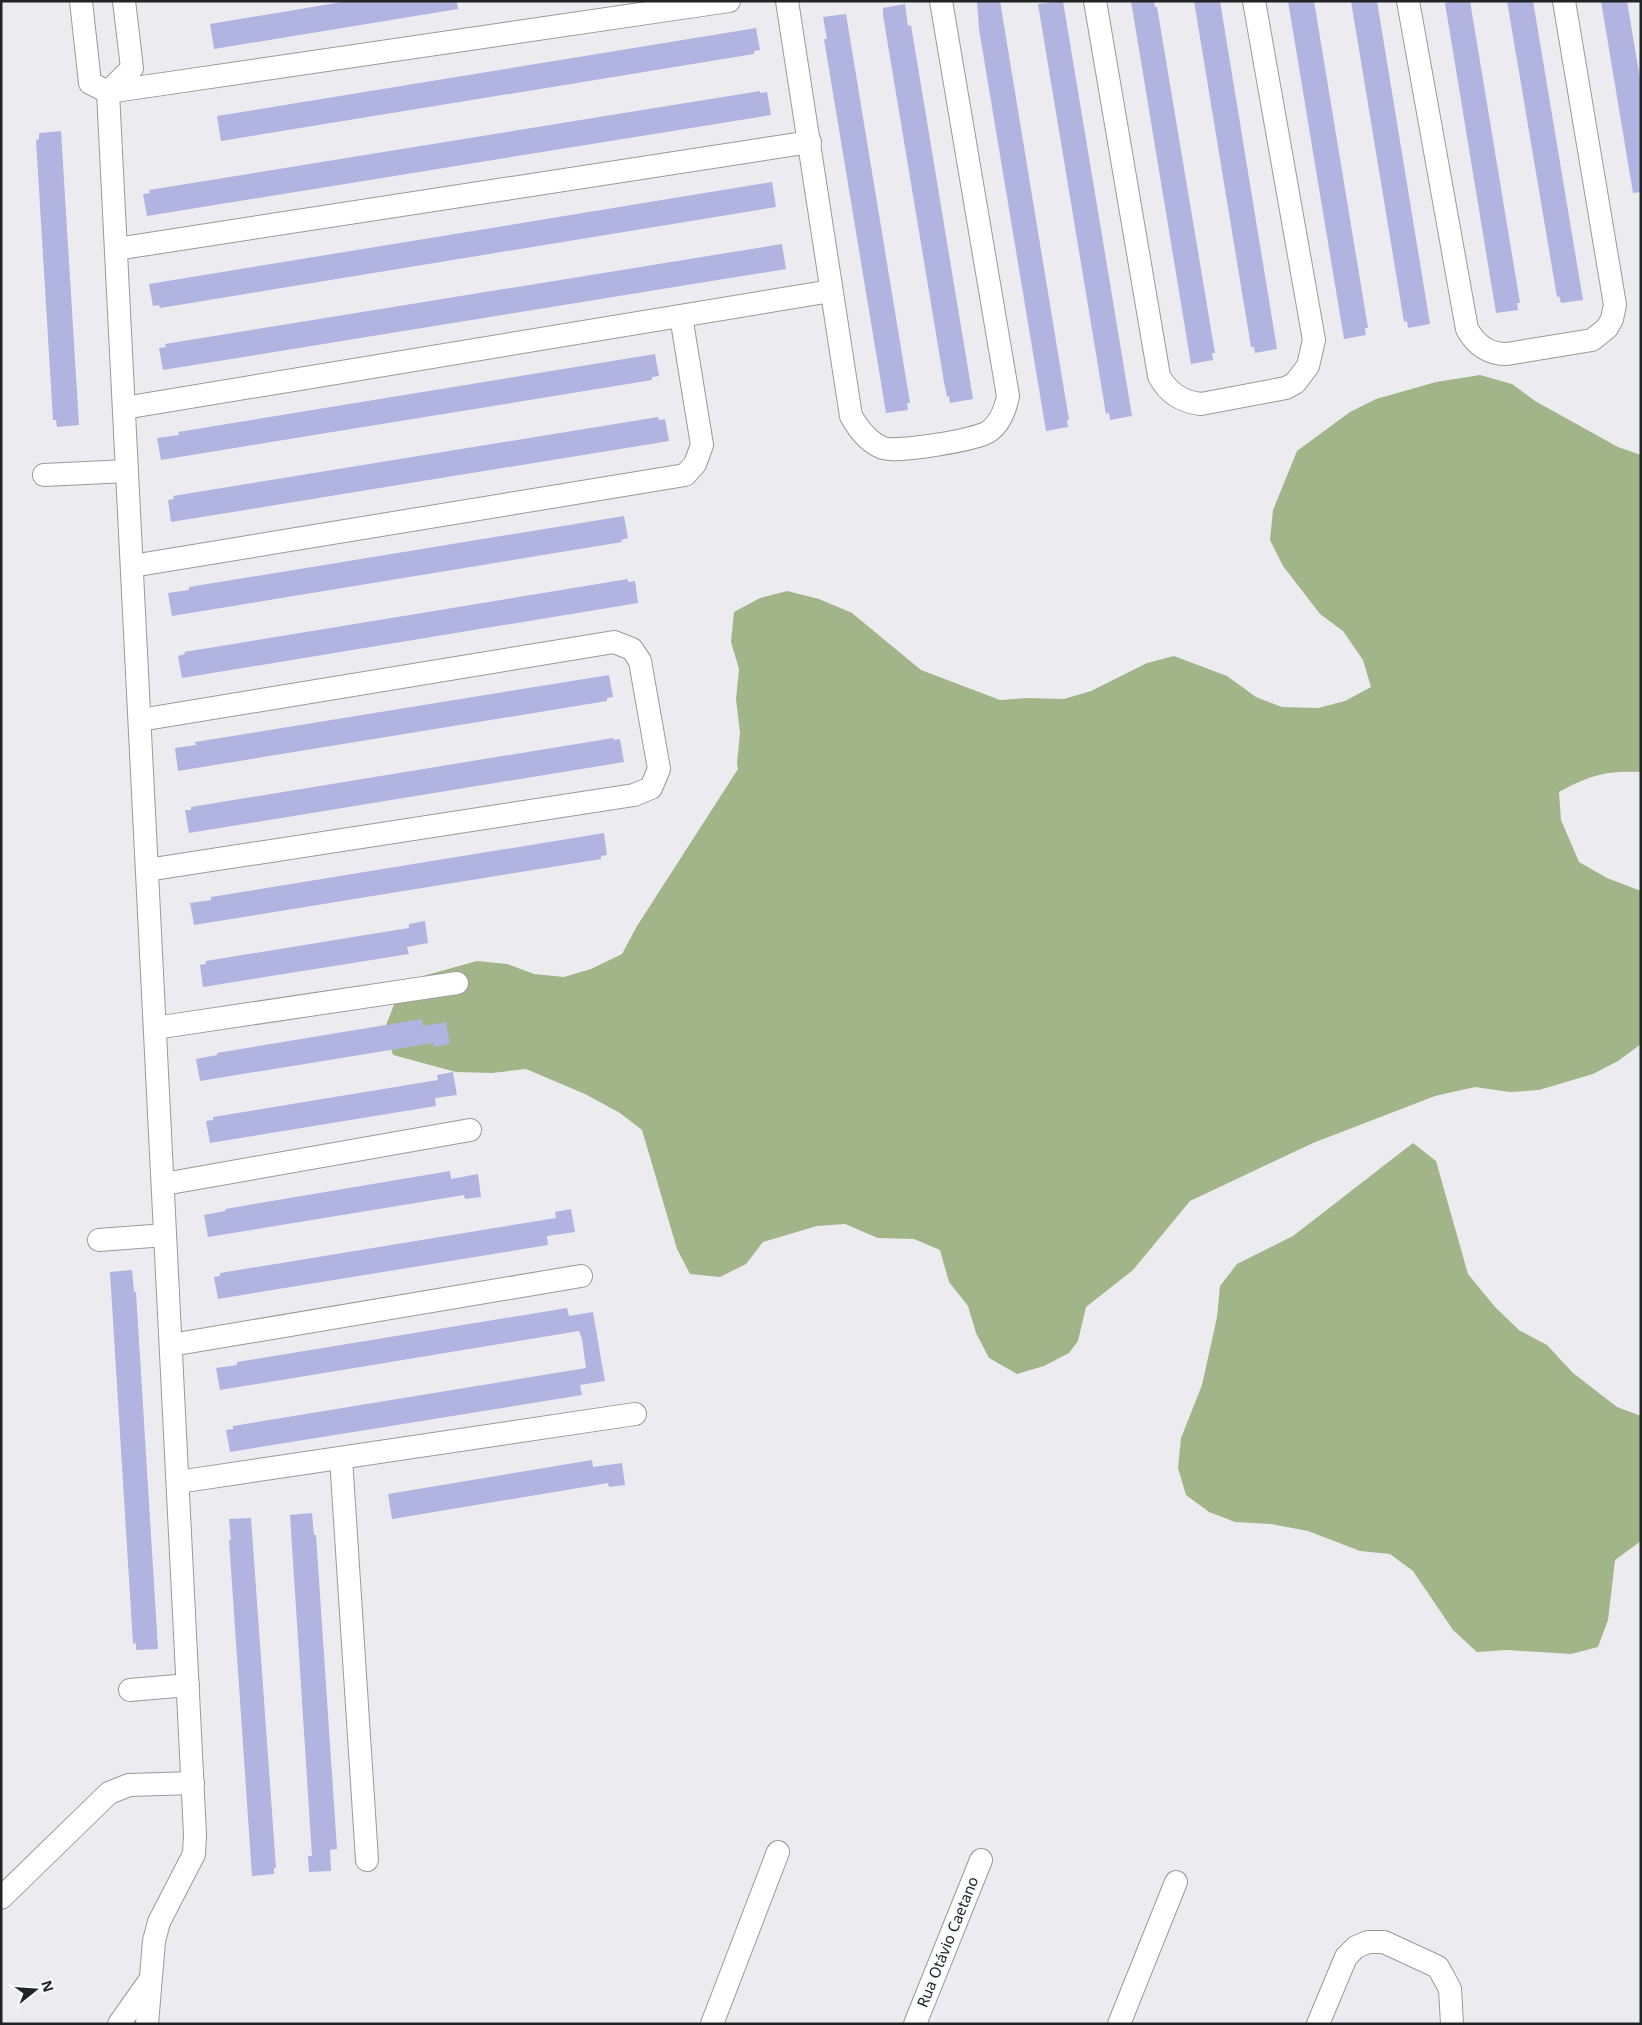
<svg xmlns="http://www.w3.org/2000/svg" width="1642" height="2025" viewBox="0 0 1642 2025" font-family="'Noto Sans',sans-serif">
<style>
.forest{fill:#a1b589}
.building{fill:#b1b3e1}
.lines{fill:none;stroke-linecap:round;stroke-linejoin:round}
.minor-casing{stroke:#9a9a9e;stroke-width:24}
.minor{stroke:#fff;stroke-width:22}
.labels{text-anchor:middle;stroke-width:4;stroke-linejoin:round;paint-order:stroke}
.street-label{font-size:15px;fill:#222324;stroke:#f9fafe}
</style>
<rect width="100%" height="100%" fill="#ececf0"/>
<!-- forest -->
<g class="forest">
<path d="M1480,375L1512,384L1535,401L1618,447L1641,455V772C1605,771 1591,775 1559,792L1561,820L1579,862L1607,878L1641,891V1044L1618,1061L1593,1074L1539,1090L1510,1092L1475,1087L1435,1096L1313,1143L1190,1201L1133,1270L1086,1307L1078,1341L1069,1353L1044,1366L1017,1374L989,1358L976,1333L968,1306L949,1282L940,1250L914,1239L878,1238L845,1224L817,1226L763,1242L746,1264L720,1277L690,1274L677,1249L642,1130L620,1113L585,1094L526,1069L492,1073L456,1072L393,1055L385,1028L395,1002L423,976L477,961L507,964L534,974L564,977L591,969L622,954L637,926L738,769L737,763L740,733L736,699L739,669L731,642L734,612L760,598L787,591L819,599L852,613L921,670L1000,700L1028,698L1064,699L1091,691L1147,663L1174,656L1227,676L1256,697L1282,707L1318,708L1345,701L1371,687L1363,660L1343,631L1320,614L1283,566L1270,540L1273,510L1297,451L1350,412L1376,399L1436,382Z"/>
<path d="M1413,1143L1436,1161L1468,1274L1495,1307L1519,1330L1547,1345L1573,1373L1617,1407L1641,1416V1541L1615,1560L1608,1620L1598,1647L1571,1654L1506,1650L1477,1652L1453,1630L1413,1571L1390,1554L1360,1551L1308,1531L1271,1524L1235,1522L1209,1512L1186,1495L1178,1468L1181,1438L1202,1385L1217,1317L1220,1286L1237,1264L1293,1236Z"/>
</g>
<!-- building -->
<g class="building">
<path d="M348,1H457L458,9L214,49L210,24Z"/>
<path d="M977,1H1000L1069,420H1067L1068,427L1046,431L979,29Z"/>
<path d="M1063,1L1132,416L1110,420L1109,413L1106,414L1038,4Z"/>
<path d="M1131,1H1154L1155,7H1157L1215,353H1212L1213,360L1191,364Z"/>
<path d="M1194,1H1220L1277,349L1255,353L1254,347H1251Z"/>
<path d="M1288,1H1314L1368,328H1365L1366,335L1344,339Z"/>
<path d="M1351,1H1377L1430,324L1408,328L1407,321L1404,322Z"/>
<path d="M1454,1H1470L1520,303H1517L1518,310L1496,313L1445,3Z"/>
<path d="M1507,1H1533L1583,300L1561,303L1559,296L1557,297Z"/>
<path d="M1601,1H1627L1641,85V192L1633,193Z"/>
<path d="M905,4L908,26L911,25L973,399L950,403L949,396L947,397L944,382L883,15V8Z"/>
<path d="M846,14L910,403H907L908,410L886,413L824,39H827L823,17Z"/>
<path d="M756,28L760,50L754,51V54L221,141L217,116Z"/>
<path d="M760,91V93L767,92L771,115L147,216L143,194L150,193L149,190Z"/>
<path d="M61,131L79,425L57,427L56,420H53L36,140L39,139V133Z"/>
<path d="M772,182L776,207L160,308L159,305L153,306L149,284Z"/>
<path d="M782,244L786,269L163,370L159,348L166,347L165,344Z"/>
<path d="M655,354L659,376L652,377V380L161,460L157,438L179,435L178,432Z"/>
<path d="M658,417L659,420L665,419L669,441L171,522L168,500L174,499L173,496Z"/>
<path d="M624,516L628,538L621,540L622,542L172,616L168,593L189,590V587Z"/>
<path d="M628,579V582L635,581L638,603L182,678L178,656L185,654L184,652Z"/>
<path d="M609,675L613,697L607,698V701L178,771L175,748L196,745L195,742Z"/>
<path d="M613,738L614,740L620,739L624,762L189,833L185,810H191V807Z"/>
<path d="M604,833L607,855L601,856V859L194,925L190,903L211,900V897Z"/>
<path d="M425,921L428,943L407,947L409,954L203,987L200,965L206,964V961L390,931L409,928V924Z"/>
<path d="M422,1019L423,1026L446,1022L450,1044L434,1047L433,1043L200,1081L196,1059L217,1055V1053Z"/>
<path d="M453,1072L457,1095L435,1098L436,1106L210,1143L206,1121L213,1120V1117L438,1080L437,1075Z"/>
<path d="M450,1171L451,1179L478,1174L481,1197L465,1199L464,1195L208,1237L204,1215L225,1211V1209Z"/>
<path d="M571,1209L575,1232L547,1236L548,1245L218,1299L214,1277L220,1276V1273L556,1218L555,1212Z"/>
<path d="M132,1270L134,1292H136L158,1649L136,1650V1643L133,1644L110,1272Z"/>
<path d="M567,1308L569,1316L593,1312L601,1359L605,1381L580,1385L582,1395L230,1452L226,1430L233,1429V1426L586,1368L582,1339L579,1331L220,1390L216,1368L237,1365V1362Z"/>
<path d="M592,1460L593,1467L622,1463L625,1485L609,1487L608,1483L392,1519L388,1494Z"/>
<path d="M312,1513L314,1535H316L337,1849L330,1850L331,1871L309,1872L308,1856H312L290,1515Z"/>
<path d="M251,1518L276,1868H274V1874L252,1876L229,1540H231L229,1519Z"/>
</g>
<g class="lines">
<defs>
<g id="minor">
<path d="M81,1L90,83L108,92L729,1"/>
<path d="M124,1L132,68L108,92L195,1834L194,1854L159,1922L154,1941L147,2024"/>
<path d="M787,1L851,416C859,430 868,442 883,448C897,453 975,440 988,432C1000,424 1005,411 1008,396L941,1"/>
<path d="M1095,1L1159,376C1168,393 1182,402 1201,404L1286,388L1295,383L1308,366L1314,340L1254,1"/>
<path d="M1408,1L1467,329C1476,345 1488,354 1507,354L1592,340L1607,328L1612,319L1615,305L1564,1"/>
<path d="M116,249L810,142"/>
<path d="M124,408L831,291"/>
<path d="M44,475L127,471"/>
<path d="M132,566L685,475L695,464L702,445L681,316"/>
<path d="M140,720L614,642L632,649L640,661L659,769L651,788L634,795L147,870"/>
<path d="M155,1028L457,983"/>
<path d="M164,1184L470,1130"/>
<path d="M99,1240L165,1235"/>
<path d="M171,1345L581,1276"/>
<path d="M341,1458L367,1860"/>
<path d="M178,1482L635,1414"/>
<path d="M130,1690L188,1685"/>
<path d="M1,1898L109,1793L129,1785L193,1783"/>
<path d="M119,2024L150,1980"/>
<path d="M712,2024L778,1852"/>
<path d="M915,2024L981,1860"/>
<path d="M1119,2024L1176,1882"/>
<path d="M1318,2024L1346,1957L1356,1947L1368,1942H1384L1438,1967L1450,1989L1452,2024"/>
</g>
</defs>
<!-- minor casing -->
<use href="#minor" class="minor-casing"/>
<!-- minor -->
<use href="#minor" class="minor"/>
</g>
<g class="labels">
<!-- street labels -->
<g class="street-label">
<text transform="translate(948 1942) rotate(-68)" y="5">Rua Otávio Caetano</text>
</g>
</g>
<!-- border -->
<rect width="1642" height="2025" fill="none" stroke="#222324" stroke-width="5"/>
<!-- north arrow -->
<g transform="translate(35 1990) rotate(73)" stroke="#f9fafe" stroke-width="4" paint-order="stroke">
<path d="M0-4L9 19L0 12L-9 19Z" fill="#222324"/>
<text y="-8" font-size="14" font-weight="bold" text-anchor="middle" fill="#222324">N</text>
</g>
</svg>
